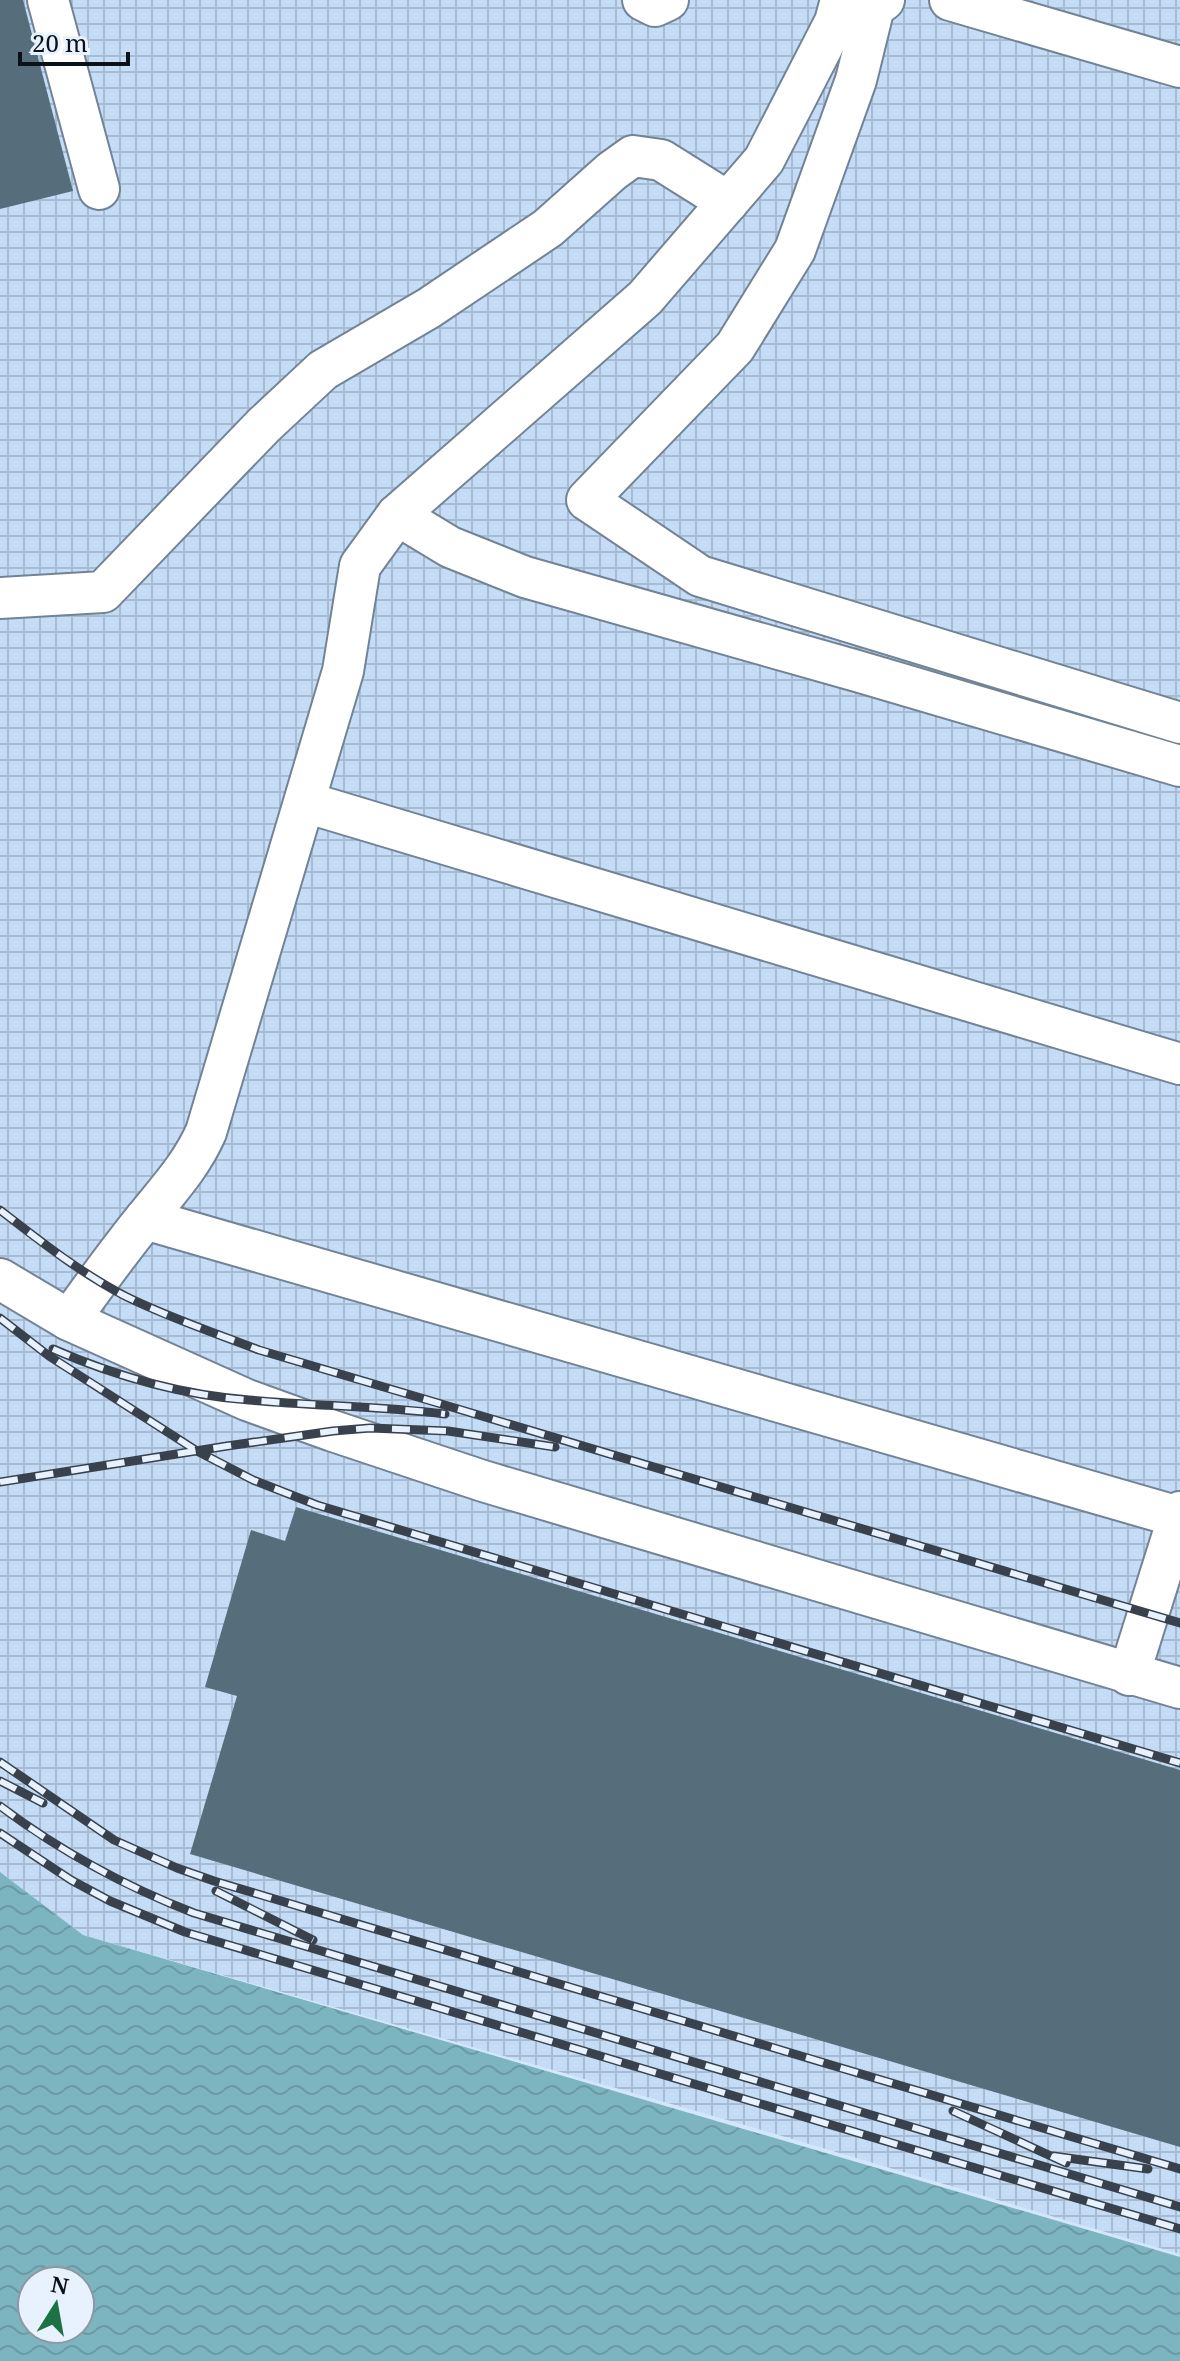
<svg xmlns="http://www.w3.org/2000/svg" width="1180" height="2361" viewBox="0 0 1180 2361" font-family="'Noto Serif',serif">
<style>
.industrial{fill:url(#industrial-grid)}
.water{fill:url(#water-waves);fill-rule:evenodd}
.building{fill:#566e7b}
.lines{fill:none;stroke-linecap:round;stroke-linejoin:round}
.minor-casing{stroke:#728395;stroke-width:44}
.minor{stroke:#fff;stroke-width:40}
.rail-casing{stroke:#39424c;stroke-width:9}
.rail{stroke:#e7f2fe;stroke-width:6;stroke-dasharray:18;stroke-linecap:butt}
</style>
<defs>
<pattern id="industrial-grid" width="8" height="8" patternUnits="userSpaceOnUse" patternTransform="scale(2)"><rect width="8" height="8" fill="#c4dcf6"/><path d="M0 4h8M4 0v8" fill="none" stroke="#a7bcd2"/></pattern>
<pattern id="water-waves" width="16" height="10" patternUnits="userSpaceOnUse" patternTransform="scale(2)"><rect width="16" height="10" fill="#7cb4c0"/><path d="M0 5q4-4 8 0t8 0" fill="none" stroke="#6a9aa4"/></pattern>
</defs>
<rect width="100%" height="100%" fill="#d3e6fa"/>
<!-- industrial -->
<path class="industrial" d="M0,0H1180V2254L755,2128L83,1935L0,1872Z"/>
<!-- water -->
<path class="water" d="M0,1872L83,1935L1180,2257V2361H0ZM32,2281H80V2329H32Z"/>
<!-- building -->
<g class="building">
<path d="M0,0H23L73,191L0,209Z"/>
<path d="M296,1507L1180,1770V2147L190,1854L237,1696L205,1687L251,1530L285,1541Z"/>
</g>
<g class="lines">
<defs>
<g id="minor">
<path d="M48,0L99,189"/>
<path d="M643,0L655,6L668,0"/>
<path d="M884,0L874,7L856,80L795,250L735,347L587,500L700,576L1180,723"/>
<path d="M950,0L1180,67"/>
<path d="M397,515L450,547L525,577L857,671L1180,766"/>
<path d="M0,598L103,592L264,425L323,370L429,308L548,228L612,171L633,156L661,160L728,202"/>
<path d="M305,802L1180,1064"/>
<path d="M145,1219L1179,1517"/>
<path d="M0,1279L69,1320L247,1400L333,1431L483,1481L1180,1688"/>
<path d="M69,1320C94,1286 118,1252 145,1219C168,1190 191,1166 206,1132L343,671L360,566L397,515L645,298L764,160L835,22L841,0"/>
<path d="M1129,1675L1180,1512"/>
</g>
</defs>
<!-- minor casing -->
<use href="#minor" class="minor-casing"/>
<!-- minor -->
<use href="#minor" class="minor"/>
<defs>
<g id="rail">
<path d="M0,1210C40,1241 82,1274 127,1297C170,1318 215,1333 259,1350L1180,1623"/>
<path d="M0,1318L49,1356L197,1451L253,1480L317,1505L1180,1763"/>
<path d="M53,1349C115,1376 182,1395 249,1400C314,1406 380,1406 445,1414"/>
<path d="M0,1482L227,1446L333,1431L370,1428L448,1431L555,1447"/>
<path d="M0,1762L114,1840L177,1868L214,1881L1180,2169"/>
<path d="M0,1781L43,1803"/>
<path d="M0,1806C60,1851 124,1886 194,1913L1180,2207"/>
<path d="M0,1833L71,1880L110,1901L185,1932L1180,2229"/>
<path d="M216,1891L313,1940"/>
<path d="M953,2111L1066,2163"/>
<path d="M1053,2156L1148,2169"/>
</g>
</defs>
<!-- rail casing -->
<use href="#rail" class="rail-casing"/>
<!-- rail -->
<use href="#rail" class="rail"/>
</g>
<!-- north arrow -->
<g transform="translate(56 2305) rotate(11)"><circle r="38" fill="#e7f2fe" stroke="#8f98a2" stroke-width="2"/>
<path d="M0-6L14 30L0 20L-14 30Z" fill="#1d7244"/>
<text y="-12" font-size="22" font-weight="bold" text-anchor="middle" fill="#0b1118">N</text>
</g>
<!-- scale -->
<path d="M20 52v12h108v-12" fill="none" stroke="#0b1118" stroke-width="4"/>
<text x="32" y="52" font-size="24" fill="#0b1118" stroke="#e7f2fe" stroke-width="6" paint-order="stroke">20 m</text>
</svg>
